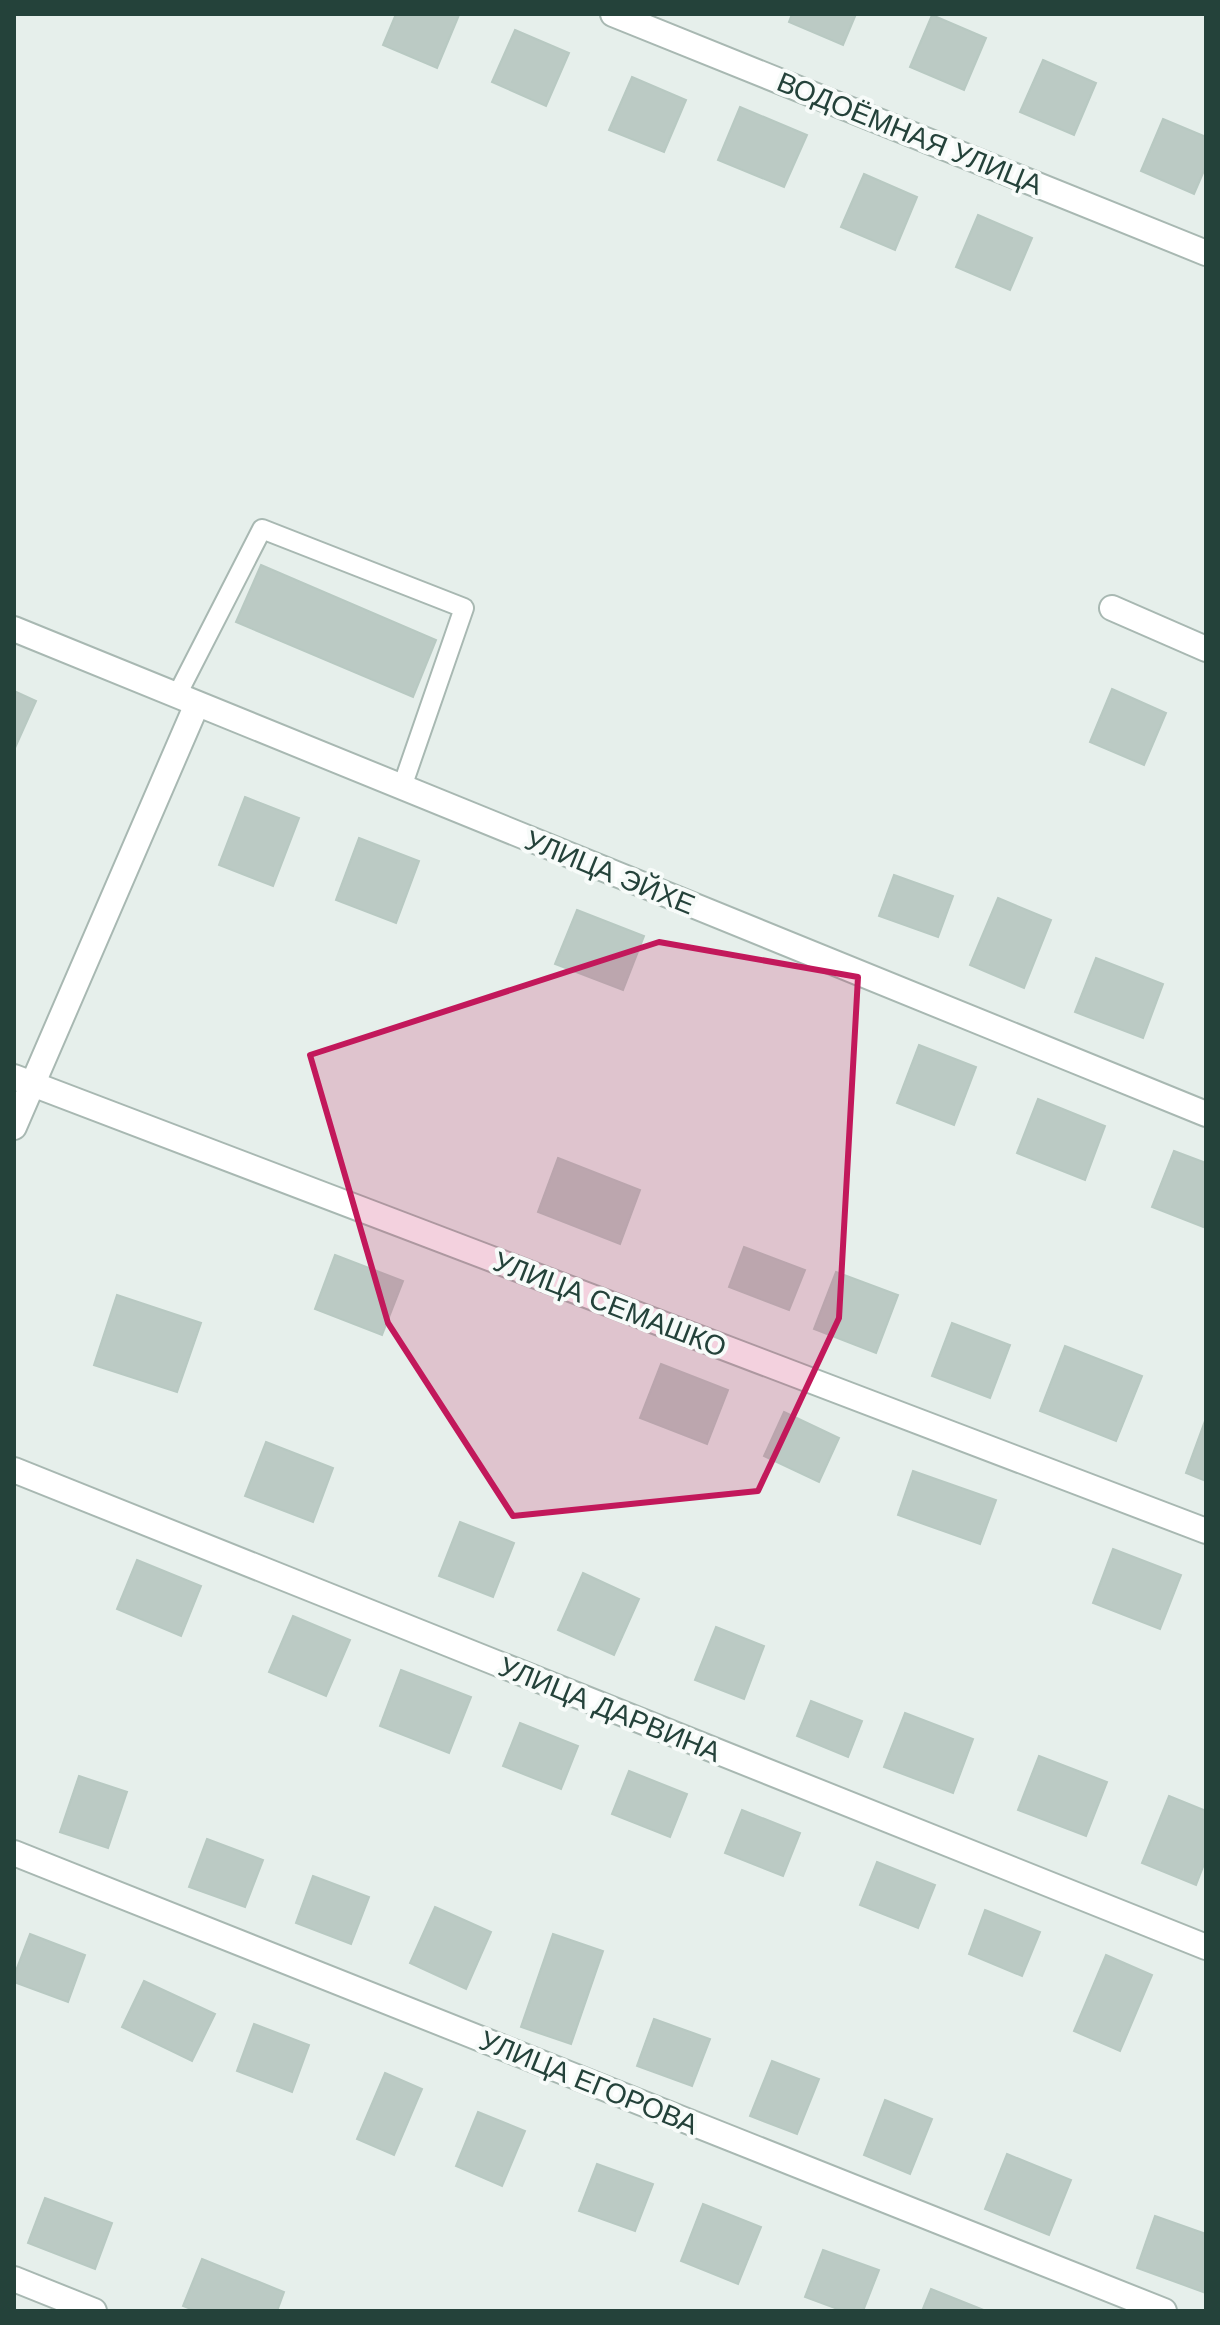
<svg xmlns="http://www.w3.org/2000/svg" width="1220" height="2325" viewBox="0 0 1220 2325" font-family="Arial,sans-serif">
<style>
.building{fill:#bbcac4;stroke:#b8c9c2;stroke-width:2}
.lines{fill:none;stroke-linecap:round;stroke-linejoin:round}
.service-casing{stroke:#a8b8b2;stroke-width:22}
.minor-casing{stroke:#a8b8b2;stroke-width:28}
.service{stroke:#fff;stroke-width:18}
.minor{stroke:#fff;stroke-width:24}
.marked{fill:#c2185b;fill-opacity:0.2;stroke:#c2185b;stroke-width:6;stroke-linejoin:round}
.labels{text-anchor:middle;stroke-width:8;stroke-linejoin:round;paint-order:stroke}
.street-label{font-size:28px;fill:#24423a;stroke:#f7fbf9}
</style>
<rect width="100%" height="100%" fill="#e6efeb"/>
<!-- building -->
<g class="building">
<path d="M396,14L459,15L437,68L383,45Z"/>
<path d="M792,14H856L843,45L789,22Z"/>
<path d="M932,15L986,38L964,90L910,67Z"/>
<path d="M515,30L569,53L546,106L492,82Z"/>
<path d="M1043,60L1096,83L1074,135L1020,112Z"/>
<path d="M632,77L686,100L664,152L609,130Z"/>
<path d="M740,107L807,135L784,187L718,160Z"/>
<path d="M1163,119L1206,137V166L1194,194L1141,171Z"/>
<path d="M864,174L917,197L895,250L841,227Z"/>
<path d="M978,215L1032,238L1010,290L956,267Z"/>
<path d="M261,565L436,640L413,697L236,622Z"/>
<path d="M1112,689L1166,713L1144,765L1090,742Z"/>
<path d="M14,691L36,701L14,750Z"/>
<path d="M245,797L299,818L273,886L219,865Z"/>
<path d="M359,838L419,861L396,923L336,900Z"/>
<path d="M894,875L953,896L938,937L879,916Z"/>
<path d="M998,898L1051,920L1024,988L970,965Z"/>
<path d="M577,910L644,936L623,990L555,964Z"/>
<path d="M1096,958L1163,984L1143,1038L1075,1012Z"/>
<path d="M919,1045L976,1067L954,1125L897,1103Z"/>
<path d="M1038,1099L1105,1126L1085,1180L1017,1153Z"/>
<path d="M1174,1151L1206,1163V1228L1152,1207Z"/>
<path d="M558,1158L640,1190L620,1244L538,1212Z"/>
<path d="M744,1247L805,1270L789,1310L729,1287Z"/>
<path d="M335,1255L403,1281L382,1335L315,1309Z"/>
<path d="M836,1272L898,1295L876,1353L814,1329Z"/>
<path d="M117,1295L201,1323L177,1392L94,1365Z"/>
<path d="M952,1323L1010,1345L990,1398L932,1376Z"/>
<path d="M1065,1346L1142,1376L1116,1441L1040,1411Z"/>
<path d="M661,1364L728,1390L707,1444L640,1418Z"/>
<path d="M784,1412L839,1438L819,1482L764,1456Z"/>
<path d="M1206,1418V1481L1186,1473Z"/>
<path d="M266,1442L333,1468L313,1522L245,1496Z"/>
<path d="M913,1471L996,1500L980,1544L898,1515Z"/>
<path d="M460,1522L514,1543L493,1597L439,1576Z"/>
<path d="M1113,1549L1181,1575L1160,1629L1093,1603Z"/>
<path d="M137,1560L201,1586L181,1636L117,1609Z"/>
<path d="M583,1573L639,1599L614,1655L558,1630Z"/>
<path d="M293,1616L350,1640L326,1696L269,1672Z"/>
<path d="M716,1627L764,1646L744,1699L695,1680Z"/>
<path d="M401,1670L471,1697L449,1753L380,1726Z"/>
<path d="M811,1701L862,1721L848,1757L797,1736Z"/>
<path d="M905,1713L973,1739L953,1793L884,1767Z"/>
<path d="M520,1723L578,1746L561,1789L503,1766Z"/>
<path d="M1039,1756L1107,1782L1086,1836L1018,1810Z"/>
<path d="M629,1771L687,1794L670,1837L612,1814Z"/>
<path d="M79,1776L127,1792L108,1848L60,1832Z"/>
<path d="M1169,1796L1206,1811V1859L1196,1885L1142,1863Z"/>
<path d="M742,1810L800,1833L783,1876L725,1853Z"/>
<path d="M207,1839L263,1860L245,1907L189,1887Z"/>
<path d="M877,1862L935,1885L918,1928L860,1905Z"/>
<path d="M313,1876L369,1897L351,1944L296,1923Z"/>
<path d="M435,1907L491,1932L466,1989L410,1963Z"/>
<path d="M985,1910L1040,1932L1022,1976L969,1954Z"/>
<path d="M30,1934L85,1955L68,2002L14,1982V1976Z"/>
<path d="M553,1934L603,1951L571,2044L521,2027Z"/>
<path d="M1106,1955L1152,1975L1120,2051L1074,2031Z"/>
<path d="M144,1981L215,2014L192,2061L122,2027Z"/>
<path d="M654,2019L710,2039L692,2086L637,2066Z"/>
<path d="M254,2024L309,2045L292,2092L237,2071Z"/>
<path d="M772,2061L819,2079L797,2134L750,2116Z"/>
<path d="M385,2073L422,2089L394,2155L357,2139Z"/>
<path d="M885,2100L932,2119L910,2174L864,2155Z"/>
<path d="M478,2112L525,2131L502,2186L456,2166Z"/>
<path d="M1007,2154L1071,2180L1049,2235L985,2209Z"/>
<path d="M597,2164L653,2184L635,2231L579,2211Z"/>
<path d="M45,2198L112,2223L95,2269L28,2243Z"/>
<path d="M703,2204L761,2227L738,2284L681,2261Z"/>
<path d="M1155,2216L1206,2234V2293L1137,2268Z"/>
<path d="M823,2250L879,2270L863,2311H843L805,2297Z"/>
<path d="M202,2259L284,2292L277,2311H196L183,2306Z"/>
<path d="M931,2289L986,2311H922Z"/>
</g>
<g class="lines">
<defs>
<path id="service" d="M177,695L262,529L464,608L402,787"/>
<g id="minor">
<path d="M613,14L1206,253"/>
<path d="M1112,608L1206,649"/>
<path d="M14,629L1206,1114"/>
<path d="M14,1077L1206,1531"/>
<path d="M14,1127L197,704"/>
<path d="M14,1470L1206,1947"/>
<path d="M14,1853L1164,2311"/>
<path d="M14,2279L94,2311"/>
</g>
</defs>
<!-- service casing -->
<use href="#service" class="service-casing"/>
<!-- minor casing -->
<use href="#minor" class="minor-casing"/>
<!-- service -->
<use href="#service" class="service"/>
<!-- minor -->
<use href="#minor" class="minor"/>
</g>
<!-- marked area -->
<path class="marked" d="M659,942L858,977L839,1318L758,1491L513,1516L388,1323L310,1055Z"/>
<g class="labels">
<!-- street labels -->
<g class="street-label">
<text transform="translate(910 133) rotate(22)" y="10">ВОДОЁМНАЯ УЛИЦА</text>
<text transform="translate(610 872) rotate(22)" y="10">УЛИЦА ЭЙХЕ</text>
<text transform="translate(610 1304) rotate(21)" y="10">УЛИЦА СЕМАШКО</text>
<text transform="translate(610 1709) rotate(22)" y="10">УЛИЦА ДАРВИНА</text>
<text transform="translate(589 2082) rotate(22)" y="10">УЛИЦА ЕГОРОВА</text>
</g>
</g>
<!-- border -->
<rect width="1220" height="2325" fill="none" stroke="#24423a" stroke-width="32"/>
</svg>
